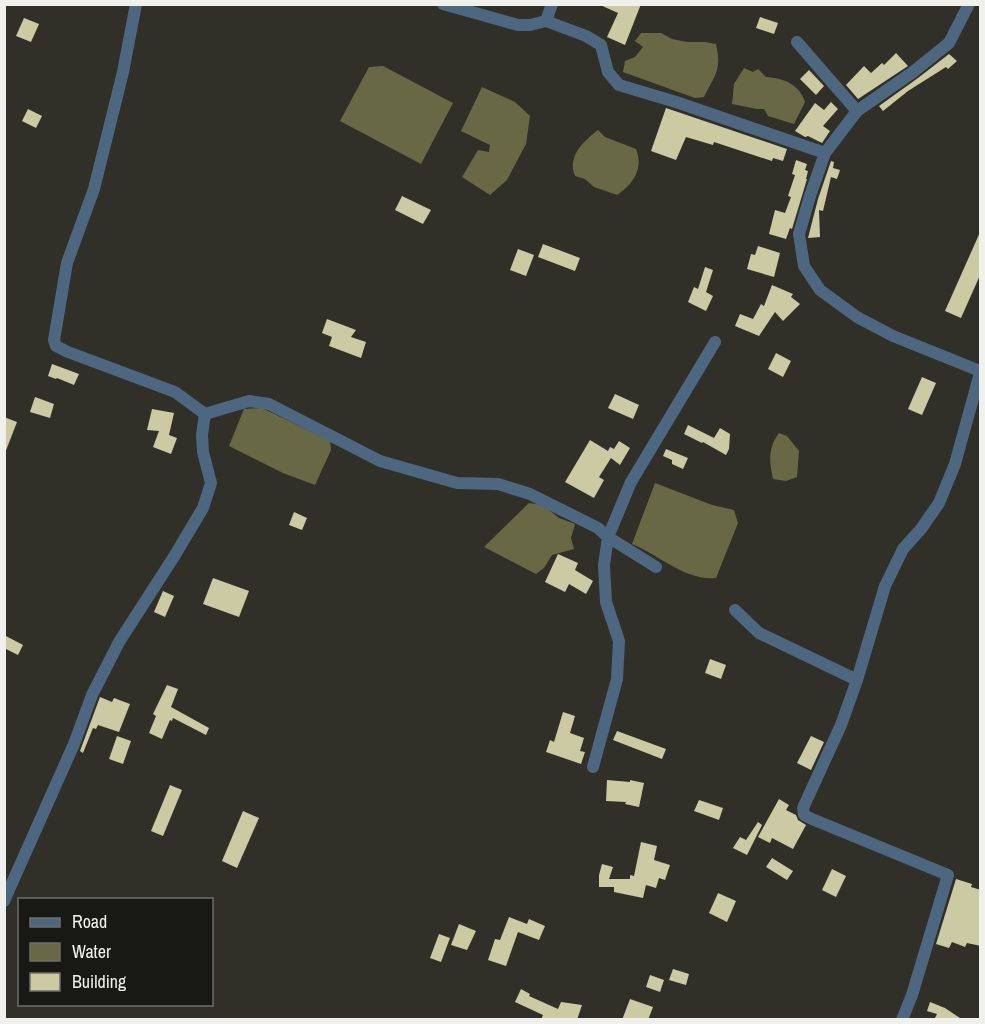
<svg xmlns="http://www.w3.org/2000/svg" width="985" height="1024" viewBox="0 0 985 1024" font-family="'Archivo Narrow',sans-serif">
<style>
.water{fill:#696844}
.building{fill:#cbcaa3}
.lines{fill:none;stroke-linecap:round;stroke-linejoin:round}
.minor{stroke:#4e6781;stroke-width:12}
</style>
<rect width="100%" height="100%" fill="#303029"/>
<!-- water -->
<g class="water">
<path d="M641,33H661L672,39L687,42H705L716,44C722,70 715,75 704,97L695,98L623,72L625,61L635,57L643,47L635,41Z"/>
<path d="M383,66L453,103L421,164L340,121L369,67Z"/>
<path d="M744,68L753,72L758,69L766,77C784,78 800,85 805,102L794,124L768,116L764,109H757L732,104L734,84Z"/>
<path d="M482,87L515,102L530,116L526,144L507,180L490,195L462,177L478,150L489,152L490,145L461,131Z"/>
<path d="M598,130L605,137L636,149C644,169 633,184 617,195L594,187L585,179L575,176C567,156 583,142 598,130Z"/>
<path d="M262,408L330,441L331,450L315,485L283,473L229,446L244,409Z"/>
<path d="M779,433L787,436L799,451L797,477L786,481L773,479C769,461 768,448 779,433Z"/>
<path d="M655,483L712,505L734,510L738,523L716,578C686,581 659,555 632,544Z"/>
<path d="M529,503L543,505L559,518L575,524L571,538L574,549L552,555L544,568L536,574L484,547Z"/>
</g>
<!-- building -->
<g class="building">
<path d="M598,4H641L625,45L607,37L618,13Z"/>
<path d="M760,17L778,23L774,34L756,28Z"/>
<path d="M24,18L39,24L31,42L16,36Z"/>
<path d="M896,53L908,66L858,99L846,85L864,66L871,73L882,63L884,65Z"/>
<path d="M949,54L957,61L948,69L946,67L908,91L883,111L879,106L918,78Z"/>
<path d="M809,70L824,86L816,95L800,79Z"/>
<path d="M831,102L838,109L823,126L830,131L822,143L808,136L805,137L795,131L815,103L824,110Z"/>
<path d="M666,108L787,149L783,161L773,158L772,161L714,142L713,145L686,137L676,160L651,151Z"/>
<path d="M28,109L42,116L36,128L22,121Z"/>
<path d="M796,160L807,164L805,170L808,171L806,179H807L792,229L790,228L786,239L769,234L775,210L785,213L791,197L788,196L795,175L792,174Z"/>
<path d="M831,161L834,162L833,168L840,170L837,179L831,177L823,211L819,210L820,237L808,238L818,199Z"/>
<path d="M402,196L431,210L423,224L395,210Z"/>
<path d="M981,230V273L961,318L945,311Z"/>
<path d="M543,244L580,258L575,271L538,257Z"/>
<path d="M758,246L780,253L774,277L747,269L751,254L755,255Z"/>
<path d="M518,249L534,255L526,276L510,270Z"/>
<path d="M705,267L713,270L706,292L713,296L706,311L688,302L694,287L698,289Z"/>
<path d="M772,285L793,294L791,297L800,304L783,321L775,312L759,336L735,326L740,314L753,319L761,304L764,306Z"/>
<path d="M327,319L356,330L351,337L366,342L361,358L329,346L332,337L322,333Z"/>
<path d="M776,353L791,361L783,377L768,369Z"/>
<path d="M52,364L79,374L74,385L57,378L56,379L48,376Z"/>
<path d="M922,377L936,383L922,415L908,409Z"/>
<path d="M615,394L639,405L633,419L608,408Z"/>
<path d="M35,397L54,404L50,418L30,412Z"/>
<path d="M152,409L174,413L169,435L177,438L171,454L153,447L159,431L147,430Z"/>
<path d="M4,417L17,422L5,453H4Z"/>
<path d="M688,425L714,438L720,428L730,434L729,449L726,455L703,442L702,443L684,434Z"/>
<path d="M590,440L608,451L610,447L614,449L619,441L630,448L620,465L611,458L599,477L604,480L594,498L565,482Z"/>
<path d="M666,449L688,458L683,469L672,464V460L663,456Z"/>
<path d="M294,512L307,518L302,530L289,525Z"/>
<path d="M558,554L578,563L575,570L593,581L586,594L569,584L565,592L545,582Z"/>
<path d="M213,578L249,591L239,617L203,604Z"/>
<path d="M163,591L174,596L165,617L154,612Z"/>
<path d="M4,635L23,645L18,655L4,648Z"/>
<path d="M710,659L726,665L721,679L705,673Z"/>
<path d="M167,685L178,689L171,707L209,728L206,735L173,718L172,721L170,720L162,739L149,733L156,716L153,714Z"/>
<path d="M100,697L112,702L114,698L130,704L119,732L98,725L96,729L93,728L83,753L80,751Z"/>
<path d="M563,712L575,716L570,733L584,738L580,751L585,752L581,764L546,752L550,740L554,742Z"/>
<path d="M617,731L666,749L662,759L613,740Z"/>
<path d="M117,736L131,741L123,764L109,759Z"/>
<path d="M811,736L824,742L811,770L797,763Z"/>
<path d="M607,780L630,782V780L644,783L639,807L625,804L626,802L606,801Z"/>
<path d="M170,785L182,790L163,836L151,831Z"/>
<path d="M779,799L789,805L786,810L796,815L798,820L806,825L793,849L772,838L770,843L758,837Z"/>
<path d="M699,800L723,808L719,820L694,811Z"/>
<path d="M243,811L259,818L237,868L222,861Z"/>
<path d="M758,822L762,825L747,855L733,848L740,837L746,840Z"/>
<path d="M641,842L657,846L654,860L670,865L665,880L659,878L656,888L646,885L643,898L614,892V887H599V875L602,864L613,867L609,879H630V875L634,876Z"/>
<path d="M772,858L793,871L787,880L766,867Z"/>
<path d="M832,869L846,876L836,897L822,890Z"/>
<path d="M956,879L972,884L971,887L981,890V946L967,943L965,947L952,942L949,948L936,944Z"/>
<path d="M718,893L736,901L727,922L709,913Z"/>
<path d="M509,917L527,924L529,919L545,926L539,940L518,932L506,966L488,960L495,939L500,940Z"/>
<path d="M459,924L476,931L467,950L451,945Z"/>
<path d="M439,934L450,938L441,962L430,958Z"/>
<path d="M673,969L689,974L686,985L669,980Z"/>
<path d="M650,975L664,980L660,992L646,987Z"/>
<path d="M521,989L530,994L529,996L558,1009L561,1002L582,1005L577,1020H541L543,1015L515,1002Z"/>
<path d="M630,999L653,1007L648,1020H622Z"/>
<path d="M930,1002L945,1008L963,1020H934L937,1014L927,1011Z"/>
</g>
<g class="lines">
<!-- minor -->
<g class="minor">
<path d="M136,4L123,72L94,189L67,263L54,340L56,346L68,352L175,392L205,414L249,401L269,404L380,461L457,483L498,484L530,494L598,528L608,537L604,565L606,602L619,641L617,679L593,767"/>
<path d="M443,4L518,25H530L546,21L552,4"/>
<path d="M969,4L949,43L913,72L857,111L825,153L810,196L799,234L804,266L820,290L857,317L893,336L980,371"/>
<path d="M546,21L586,36L601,45L608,72L619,85L676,102L825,153"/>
<path d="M797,42L857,111"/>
<path d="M656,567L608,537L631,482L715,342"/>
<path d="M735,610L759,633L857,680"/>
<path d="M4,901L74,744L92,695L119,642L175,555L203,508L211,483L203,452L202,435L205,414"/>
<path d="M902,1020L912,995L948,875L812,819L804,815L803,808L841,725L857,680L885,586L903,549L921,529L939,503L955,464L980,373"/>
</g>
</g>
<!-- border -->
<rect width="985" height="1024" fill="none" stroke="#f0f0ec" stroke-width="12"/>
<!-- legend -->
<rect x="18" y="898" width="195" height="108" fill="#181815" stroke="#6e6e6b" stroke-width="1.5"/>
<rect x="30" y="918" width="30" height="9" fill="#4e6781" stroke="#6e6e6b" stroke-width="1.5"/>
<text x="72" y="928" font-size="18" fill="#f0f0ec">Road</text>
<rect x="30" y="943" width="30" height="18" fill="#696844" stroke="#6e6e6b" stroke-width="1.5"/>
<text x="72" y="958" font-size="18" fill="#f0f0ec">Water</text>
<rect x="30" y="973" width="30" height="18" fill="#cbcaa3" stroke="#6e6e6b" stroke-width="1.5"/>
<text x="72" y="988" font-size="18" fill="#f0f0ec">Building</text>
</svg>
